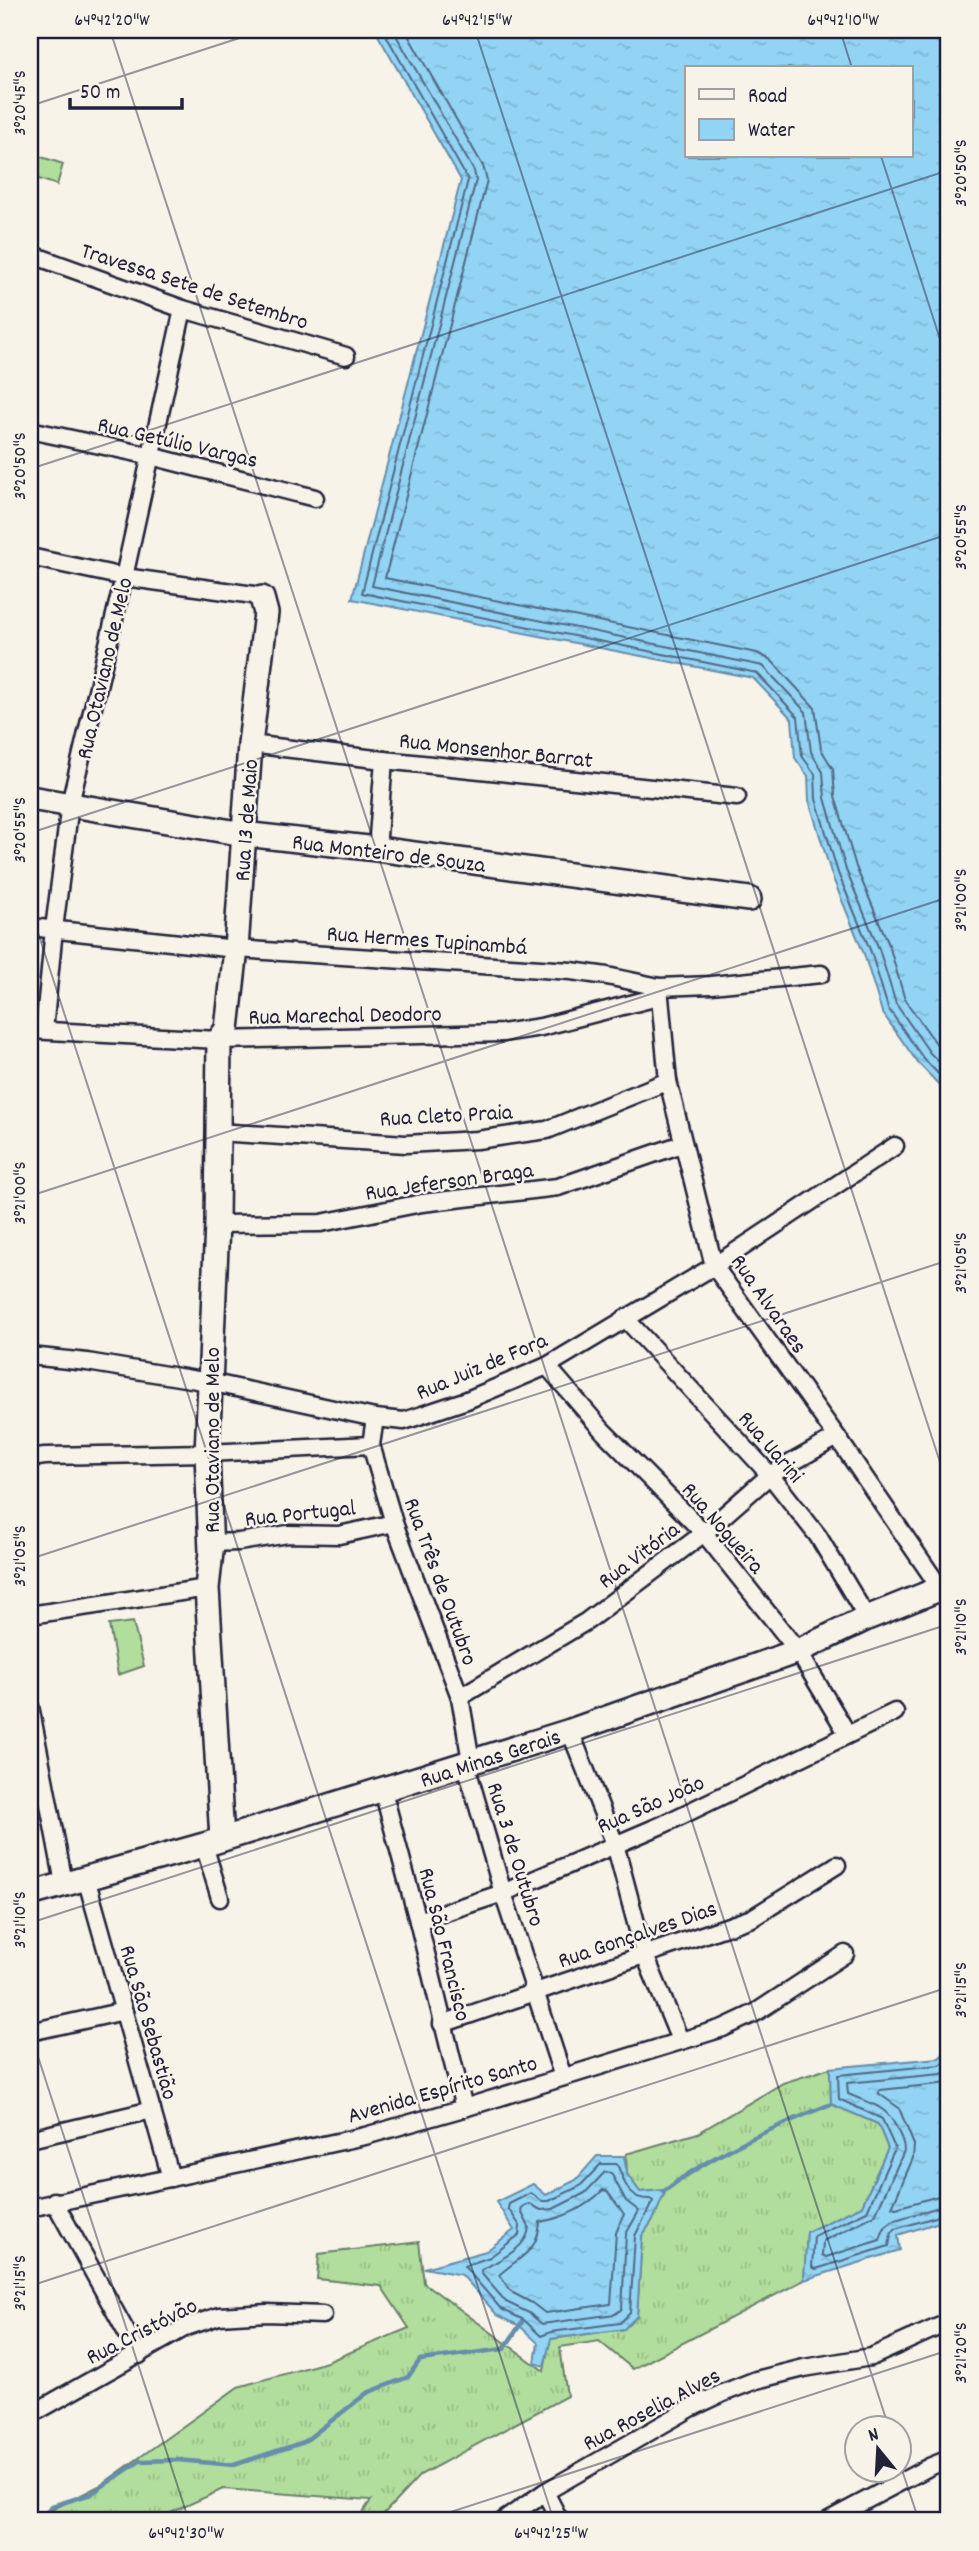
<svg xmlns="http://www.w3.org/2000/svg" width="979" height="2551" viewBox="0 0 979 2551" font-family="Dekko,sans-serif">
<style>
.grass{fill:url(#grass-tufts);stroke:#6a806c;stroke-width:2}
.pitch{fill:#b1de9c;stroke:#6a806c;stroke-width:2}
.water{fill:url(#water-ripples);stroke:#668dab;stroke-width:2;fill-rule:evenodd}
.lines{fill:none;stroke-linecap:round;stroke-linejoin:round}
.shore{stroke:#4f6985;stroke-width:2}
.stream{stroke:#668dab;stroke-width:4.5}
.street-casing{stroke:#22223b;stroke-width:21}
.secondary-casing{stroke:#22223b;stroke-width:28}
.street{stroke:#f7f3e8;stroke-width:16}
.secondary{stroke:#f7f3e8;stroke-width:23}
.ticks{fill:none;stroke:#22223b;stroke-width:2;stroke-opacity:0.45}
.labels{text-anchor:middle;stroke-width:5;stroke-linejoin:round;paint-order:stroke}
.street-label{font-size:23px;fill:#22223b;stroke:#f7f3e8}
.neatline{fill:none;stroke:#22223b;stroke-width:2.5}
.ticks-label{font-size:18px;text-anchor:middle;fill:#22223b}
</style>
<defs>
<pattern id="grass-tufts" width="24" height="20" patternUnits="userSpaceOnUse" patternTransform="scale(1.75)"><rect width="24" height="20" fill="#b1de9c"/><path d="M3 7l-1-3M5 7V3M7 7l1-3M15 17l-1-3M17 17v-4M19 17l1-3" fill="none" stroke="#98be87"/></pattern>
<pattern id="water-ripples" width="26" height="14" patternUnits="userSpaceOnUse" patternTransform="scale(1.75)"><rect width="26" height="14" fill="#93d4f5"/><path d="M2 4q2-2 4 0t4 0M15 11q2-2 4 0t4 0" fill="none" stroke="#7eb6d3"/></pattern>
</defs>
<rect width="100%" height="100%" fill="#f7f3e8"/>
<filter id="ink" filterUnits="userSpaceOnUse"><feTurbulence type="fractalNoise" baseFrequency=".0143" numOctaves="2"/><feDisplacementMap in="SourceGraphic" scale="14" xChannelSelector="R" yChannelSelector="G"/><feConvolveMatrix kernelMatrix="1 2 1 2 8 2 1 2 1" color-interpolation-filters="sRGB"/></filter>
<g filter="url(#ink)">
<!-- grass -->
<path class="grass" d="M830,2068L831,2104L878,2124L888,2148L862,2206L807,2232L804,2280L633,2369L599,2341L560,2347L567,2396L420,2475L377,2521H357L371,2500L223,2489L153,2521H30L101,2485L238,2387L327,2362L409,2328L381,2286L317,2279L319,2254L419,2242L424,2283L544,2371L550,2339L624,2329L637,2316L642,2236L654,2218L665,2190L640,2192L627,2174L626,2154L698,2133L783,2083Z"/>
<!-- pitch -->
<g class="pitch">
<path d="M32,154L63,164L57,185L30,176V160Z"/>
<path d="M133,1622L144,1666L118,1675L109,1625Z"/>
</g>
<!-- water -->
<g class="water">
<path d="M375,30H949V1095L918,1063L882,1012L864,954L832,876L809,800L808,776L795,758L792,719L753,678L352,599L461,180ZM687,68H911V156H687Z"/>
<path d="M949,2049V2219L898,2235L900,2250L804,2280L807,2232L862,2206L888,2148L878,2124L831,2104L830,2068L939,2058Z"/>
<path d="M597,2156H624L627,2174L640,2192L666,2190L654,2218L642,2236L637,2316L624,2329L551,2339L544,2366L535,2363L538,2343L520,2326L497,2315L462,2275L424,2268L486,2251L514,2230L496,2202L533,2184L546,2195L576,2180Z"/>
</g>
<g class="lines">
<!-- shore -->
<g class="shore">
<path d="M383,30L468,180L362,593L757,673L798,717L802,756L815,774L816,799L838,873L871,952L888,1008L923,1058L949,1085"/>
<path d="M393,30L474,171L476,180L372,586L763,666L806,712L811,752L823,772L825,798L846,870L879,949L896,1004L930,1053L949,1072"/>
<path d="M405,30L483,166L487,180L385,578L757,653L771,660L815,708L821,749L833,769L835,796L856,867L889,945L905,1000L938,1046L949,1057"/>
<path d="M949,2059L940,2065L838,2075L839,2099L882,2119L895,2148L867,2211L814,2236L812,2267L816,2269L889,2246L891,2234L895,2229L949,2213"/>
<path d="M949,2071L941,2074L847,2083L848,2094C871,2104 887,2105 897,2129C901,2137 904,2143 904,2151L875,2215L823,2241L822,2255L826,2257L880,2240L884,2228L892,2221L949,2204"/>
<path d="M949,2083L880,2090L878,2093L899,2108L914,2145L913,2158L892,2207L896,2208L949,2193"/>
<path d="M601,2164H617C625,2182 627,2200 650,2199L653,2201L635,2236L630,2313L620,2323L551,2332L541,2336L524,2320L501,2309L464,2266L490,2257L519,2235L520,2226L508,2208L509,2204L531,2193L542,2201H549L580,2186Z"/>
<path d="M605,2172L611,2173L626,2201L639,2211L626,2234L622,2309L615,2314L542,2324L529,2313L506,2302L481,2273V2270C497,2261 528,2249 529,2227L521,2211L522,2207L530,2204L541,2210L553,2209L585,2193Z"/>
<path d="M603,2190L607,2191L624,2214L616,2233L611,2304L545,2313L532,2303L513,2293L499,2275C520,2256 538,2253 540,2222C564,2218 586,2207 603,2190Z"/>
</g>
<!-- stream -->
<g class="stream">
<path d="M663,2192C713,2153 772,2128 831,2104"/>
<path d="M40,2521L52,2506L91,2494L140,2461L177,2460L234,2465L304,2442L367,2393L408,2377L420,2360L504,2349L522,2322"/>
</g>
<defs>
<g id="street">
<path d="M30,254L183,309L346,356"/>
<path d="M30,430L151,456L315,498"/>
<path d="M30,557L124,577L254,595L262,598"/>
<path d="M250,744L384,760L737,797"/>
<path d="M377,849L384,760"/>
<path d="M30,927L236,949L571,971L607,976L659,987L711,985L821,974"/>
<path d="M659,987L668,1081L714,1266L837,1437L949,1601"/>
<path d="M30,1030L219,1040L502,1033L541,1027L658,997"/>
<path d="M44,1030L54,929L70,804L124,577L183,309"/>
<path d="M217,1132L406,1144L477,1140L547,1130L668,1081"/>
<path d="M217,1224L321,1223L422,1203L558,1187L682,1144"/>
<path d="M625,1318L770,1475L818,1536L867,1618"/>
<path d="M30,1356L87,1362L209,1382L375,1418L404,1421L467,1400L547,1366L714,1266L895,1146"/>
<path d="M547,1366L603,1431L704,1533L798,1651L847,1733"/>
<path d="M375,1418L371,1445L394,1523L460,1697L471,1761"/>
<path d="M30,1458L45,1456L207,1453L371,1445"/>
<path d="M211,1543L239,1542L288,1534L339,1535L394,1523"/>
<path d="M30,1615L207,1588"/>
<path d="M460,1697L587,1621L704,1533L770,1475L837,1437"/>
<path d="M30,1706L64,1883"/>
<path d="M570,1731L615,1844L644,1953L680,2040"/>
<path d="M466,1765L503,1893L563,2077"/>
<path d="M383,1791L418,1921L464,2108"/>
<path d="M204,1845L220,1898"/>
<path d="M86,1878L171,2178"/>
<path d="M418,1921L503,1893L664,1824L895,1712"/>
<path d="M442,2024L752,1918L837,1865"/>
<path d="M30,2032L124,2011"/>
<path d="M30,2139L152,2110"/>
<path d="M54,2201L139,2355"/>
<path d="M30,2208L365,2136L464,2108L723,2028L755,2013L845,1954"/>
<path d="M30,2415L186,2327L219,2316L267,2313L323,2315"/>
<path d="M545,2492L560,2521"/>
<path d="M503,2521L545,2492L691,2408L723,2393L756,2380L804,2368L871,2357L949,2322"/>
<path d="M827,2521L929,2467L949,2459"/>
</g>
<g id="secondary">
<path d="M30,798L244,834L377,849L749,899"/>
<path d="M222,1839L207,1588L211,1552L207,1453L217,1224L219,1040L227,1029L236,949L250,744L266,613L262,598"/>
<path d="M30,1894L204,1845L570,1731L798,1651L867,1618L939,1589"/>
</g>
</defs>
<!-- street casing -->
<use href="#street" class="street-casing"/>
<!-- secondary casing -->
<use href="#secondary" class="secondary-casing"/>
<!-- street -->
<use href="#street" class="street"/>
<!-- secondary -->
<use href="#secondary" class="secondary"/>
</g>
</g>
<!-- ticks -->
<path class="ticks" d="M110,30L889,2428M475,30L949,1490M840,30L852,68M30,106L264,30M881,156L949,367M30,469L949,170M30,833L949,534M30,908L554,2521M30,1196L949,897M30,1559L949,1260M30,1923L949,1624M30,2032L189,2521M30,2286L949,1987M898,2458L919,2521M423,2521L949,2350"/>
<g class="labels">
<!-- street labels -->
<g class="street-label">
<text transform="translate(195 285) rotate(18)" y="8">Travessa Sete de Setembro</text>
<text transform="translate(178 441) rotate(13)" y="8">Rua Getúlio Vargas</text>
<text transform="translate(103 668) rotate(-77)" y="8">Rua Otaviano de Melo</text>
<text transform="translate(496 749) rotate(6)" y="8">Rua Monsenhor Barrat</text>
<text transform="translate(245 820) rotate(-86)" y="8">Rua 13 de Maio</text>
<text transform="translate(389 852) rotate(7)" y="8">Rua Monteiro de Souza</text>
<text transform="translate(427 939) rotate(4)" y="8">Rua Hermes Tupinambá</text>
<text transform="translate(345 1014) rotate(-1)" y="8">Rua Marechal Deodoro</text>
<text transform="translate(446 1114) rotate(-3)" y="8">Rua Cleto Praia</text>
<text transform="translate(449 1180) rotate(-8)" y="8">Rua Jeferson Braga</text>
<text transform="translate(770 1303) rotate(55)" y="8">Rua Alvaraes</text>
<text transform="translate(481 1365) rotate(-23)" y="8">Rua Juiz de Fora</text>
<text transform="translate(211 1440) rotate(-90)" y="8">Rua Otaviano de Melo</text>
<text transform="translate(772 1446) rotate(49)" y="8">Rua Uarini</text>
<text transform="translate(300 1512) rotate(-6)" y="8">Rua Portugal</text>
<text transform="translate(724 1527) rotate(49)" y="8">Rua Nogueira</text>
<text transform="translate(638 1554) rotate(-37)" y="8">Rua Vitória</text>
<text transform="translate(442 1581) rotate(70)" y="8">Rua Três de Outubro</text>
<text transform="translate(490 1757) rotate(-18)" y="8">Rua Minas Gerais</text>
<text transform="translate(650 1803) rotate(-24)" y="8">Rua São João</text>
<text transform="translate(517 1854) rotate(73)" y="8">Rua 3 de Outubro</text>
<text transform="translate(637 1933) rotate(-19)" y="8">Rua Gonçalves Dias</text>
<text transform="translate(446 1944) rotate(76)" y="8">Rua São Francisco</text>
<text transform="translate(150 2022) rotate(74)" y="8">Rua São Sebastião</text>
<text transform="translate(442 2088) rotate(-16)" y="8">Avenida Espírito Santo</text>
<text transform="translate(141 2330) rotate(-27)" y="8">Rua Cristóvão</text>
<text transform="translate(651 2408) rotate(-28)" y="8">Rua Roselia Alves</text>
</g>
</g>
<!-- margin -->
<rect width="979" height="2551" fill="none" stroke="#f7f3e8" stroke-width="77"/>
<!-- legend -->
<rect x="685" y="66" width="228" height="91" fill="#f7f3e8" stroke="#a29fa3" stroke-width="2"/>
<rect x="699" y="89" width="35" height="10" fill="#f7f3e8" stroke="#a29fa3" stroke-width="2"/>
<text x="748" y="102" font-size="21" fill="#22223b">Road</text>
<rect x="699" y="119" width="35" height="21" fill="url(#water-ripples)" stroke="#a29fa3" stroke-width="2"/>
<text x="748" y="136" font-size="21" fill="#22223b">Water</text>
<!-- north arrow -->
<g transform="translate(878 2449) rotate(342)"><circle r="33" fill="#f7f3e8" stroke="#a29fa3" stroke-width="2"/>
<path d="M0-5L12 26L0 18L-12 26Z" fill="#22223b"/>
<text y="-10" font-size="19" font-weight="bold" text-anchor="middle" fill="#22223b">N</text>
</g>
<!-- scale -->
<path d="M70 98v10h112v-10" fill="none" stroke="#22223b" stroke-width="3.5"/>
<text x="80" y="98" font-size="21" fill="#22223b" stroke="#f7f3e8" stroke-width="5" paint-order="stroke">50 m</text>
<rect x="38" y="38" width="902" height="2474" class="neatline"/>
<g class="ticks-label">
<text x="112" y="25">64°42'20"W</text>
<text x="477" y="25">64°42'15"W</text>
<text x="843" y="25">64°42'10"W</text>
<text transform="translate(19 103) rotate(-90)" y="6">3°20'45"S</text>
<text transform="translate(960 173) rotate(-90)" y="6">3°20'50"S</text>
<text transform="translate(19 466) rotate(-90)" y="6">3°20'50"S</text>
<text transform="translate(960 537) rotate(-90)" y="6">3°20'55"S</text>
<text transform="translate(19 830) rotate(-90)" y="6">3°20'55"S</text>
<text transform="translate(960 900) rotate(-90)" y="6">3°21'00"S</text>
<text transform="translate(19 1193) rotate(-90)" y="6">3°21'00"S</text>
<text transform="translate(960 1263) rotate(-90)" y="6">3°21'05"S</text>
<text transform="translate(19 1556) rotate(-90)" y="6">3°21'05"S</text>
<text transform="translate(960 1627) rotate(-90)" y="6">3°21'10"S</text>
<text transform="translate(19 1920) rotate(-90)" y="6">3°21'10"S</text>
<text transform="translate(960 1990) rotate(-90)" y="6">3°21'15"S</text>
<text transform="translate(19 2283) rotate(-90)" y="6">3°21'15"S</text>
<text transform="translate(960 2353) rotate(-90)" y="6">3°21'20"S</text>
<text x="186" y="2538">64°42'30"W</text>
<text x="551" y="2538">64°42'25"W</text>
</g>
</svg>
